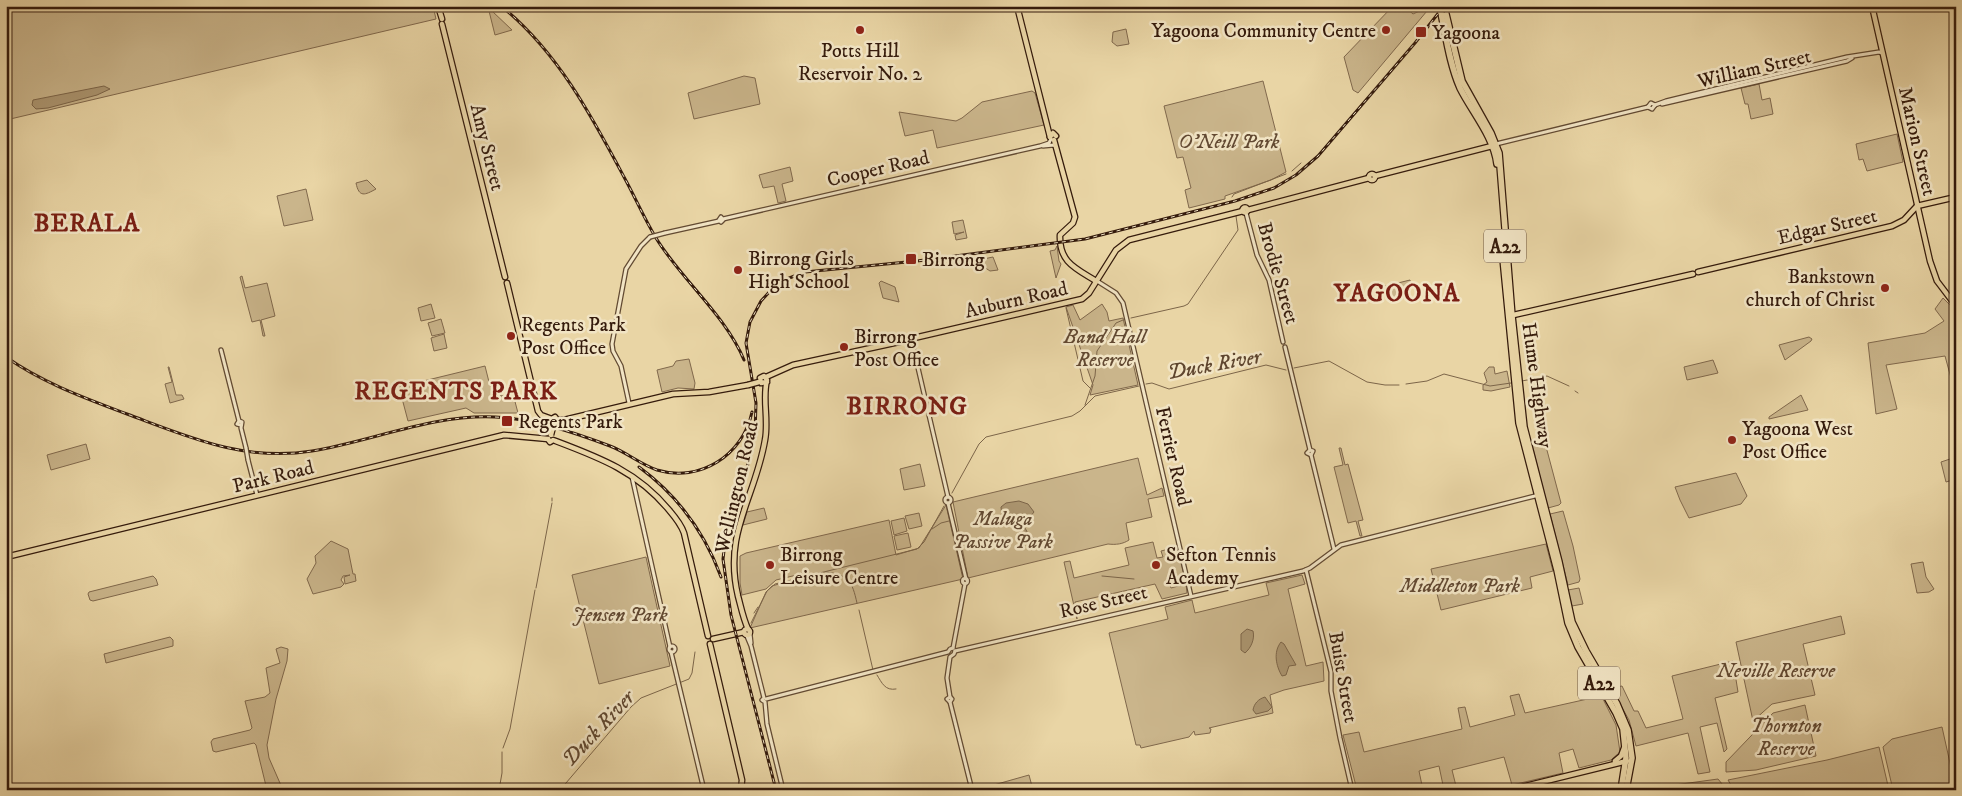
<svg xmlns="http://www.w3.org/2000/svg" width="1962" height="796" viewBox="0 0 1962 796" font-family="'IM FELL DW Pica',serif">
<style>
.green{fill:#cab58b;stroke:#80684c}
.water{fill:#ac9671;stroke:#7c6549}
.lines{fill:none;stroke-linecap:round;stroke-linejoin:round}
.stream{stroke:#7c6549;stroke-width:1}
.minor-casing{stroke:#624a32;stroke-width:5.5}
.major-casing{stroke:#351b0c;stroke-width:7}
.highway-casing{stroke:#351b0c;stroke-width:8}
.minor{stroke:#f1e4c4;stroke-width:3}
.major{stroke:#e9d5a5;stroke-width:4.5}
.highway{stroke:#e9d5a5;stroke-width:5.5}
.rail-casing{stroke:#351b0c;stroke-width:3}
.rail{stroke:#f1e4c4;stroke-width:1;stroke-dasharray:4;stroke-linecap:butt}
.minor-bridge-casing{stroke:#624a32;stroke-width:5.5;stroke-linecap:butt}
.major-bridge-casing{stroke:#351b0c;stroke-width:7;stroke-linecap:butt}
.highway-bridge-casing{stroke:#351b0c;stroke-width:8;stroke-linecap:butt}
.minor-bridge{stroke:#f1e4c4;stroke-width:3}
.major-bridge{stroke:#e9d5a5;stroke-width:4.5}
.highway-bridge{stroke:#e9d5a5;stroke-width:5.5}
.poi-dot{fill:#8f2418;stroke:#f1e4c4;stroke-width:2}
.labels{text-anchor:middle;stroke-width:5;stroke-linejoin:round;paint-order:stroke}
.shield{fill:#f1e4c4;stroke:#6d5743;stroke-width:1}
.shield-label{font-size:19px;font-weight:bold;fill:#351b0c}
.poi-label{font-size:20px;fill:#351b0c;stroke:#f1e4c4;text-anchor:start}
.street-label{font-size:20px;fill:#351b0c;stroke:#f1e4c4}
.park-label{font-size:20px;font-style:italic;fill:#624932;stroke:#f1e4c4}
.water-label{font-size:21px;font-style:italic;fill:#5f462f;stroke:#f1e4c4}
.district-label{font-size:25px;font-weight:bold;letter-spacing:1px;fill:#7a1f14;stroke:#f1e4c4}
</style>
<rect width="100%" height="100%" fill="#e9d5a5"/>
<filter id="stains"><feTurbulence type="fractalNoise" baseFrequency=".004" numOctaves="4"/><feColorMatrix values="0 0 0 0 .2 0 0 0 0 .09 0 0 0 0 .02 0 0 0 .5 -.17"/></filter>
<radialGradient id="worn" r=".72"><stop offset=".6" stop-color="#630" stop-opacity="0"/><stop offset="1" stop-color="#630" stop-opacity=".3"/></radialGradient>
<!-- green -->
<g class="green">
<path d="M6,6H433L436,19L6,120Z"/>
<path d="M1393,6H1404L1413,14L1426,8L1427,11L1358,93L1353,90L1344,57Z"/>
<path d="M489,11H492L512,30L495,35Z"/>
<path d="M1126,29L1129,44L1117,46L1112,42L1113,32Z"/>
<path d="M744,76L755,78L760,104L694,119L688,93Z"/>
<path d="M1263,81L1286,172L1271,180L1225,196V199L1189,208L1185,190L1191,188L1183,157L1177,158L1164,106Z"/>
<path d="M1759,84L1762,100L1770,98L1773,114L1751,119L1748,104H1745L1741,88Z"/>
<path d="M1032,91L1035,93L1044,125L937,148L933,130L905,136L899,112L956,121L962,118L982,102Z"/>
<path d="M1897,134L1903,162L1867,171L1863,159L1859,160L1856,144Z"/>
<path d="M790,167L793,181L782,184L786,201L778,203L774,186L763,188L759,175Z"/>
<path d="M367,180L376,189C365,195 359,198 356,183Z"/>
<path d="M306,189L313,220L284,226L277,196Z"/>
<path d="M963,220L967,238L956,240L955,235L964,232L954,234L952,222Z"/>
<path d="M1057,246L1059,261L1061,264L1056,278L1050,251L1055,250Z"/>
<path d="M993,257L998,270L990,271L981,265L975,266L974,261Z"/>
<path d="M242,276L245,288L267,283L275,316L261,320L265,336H263L260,320L252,322L240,277Z"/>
<path d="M1410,280C1412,289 1409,295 1401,299H1390L1385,295L1382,287Z"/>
<path d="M881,281L895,287L899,302L883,298L879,283Z"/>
<path d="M1943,298L1956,311V376L1951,378L1945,356L1886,365L1897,409L1876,414L1868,343L1925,333L1944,321L1935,309Z"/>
<path d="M431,304L435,318L421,321L418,308Z"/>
<path d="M1102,304L1107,312L1109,321L1123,318L1138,385L1090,395L1093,385L1066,307L1073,305L1080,320Z"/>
<path d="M441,319L445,333L432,336L428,323Z"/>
<path d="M444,334L447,348L434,351L431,338Z"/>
<path d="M1809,337L1812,339L1811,341L1785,360L1779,345Z"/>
<path d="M689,359L695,383L694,389L678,388L662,392L657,370L673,366L676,361Z"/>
<path d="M1713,360L1718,373L1687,380L1684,367Z"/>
<path d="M485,366L490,386L498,384L501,396L513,394L518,413H474L466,408L408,421L399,387Z"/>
<path d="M168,367H169L176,395H182L184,399L170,403L165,384L172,382Z"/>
<path d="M1489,367H1494L1495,374L1507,371L1510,387L1491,391L1483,390V385L1487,382L1484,373Z"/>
<path d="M1801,395L1808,410L1769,419V417Z"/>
<path d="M1544,439L1561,503L1559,505L1548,508L1531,441Z"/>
<path d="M86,444L90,459L51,470L47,455Z"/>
<path d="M1339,448H1341L1345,465L1348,464L1363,520L1358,521L1362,536H1360L1356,521L1348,523L1334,467L1343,465Z"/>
<path d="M1956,457V479L1946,482L1941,462Z"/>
<path d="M1138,458L1147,495L1162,488L1164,496L1148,499L1152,517L1126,523L1129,540C1123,544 1116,545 1108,544L968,578L953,502Z"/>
<path d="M920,464L925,486L904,490L900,469Z"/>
<path d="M1736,473L1747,496L1741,504L1689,518L1680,500L1675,487Z"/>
<path d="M946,505L963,579L750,628L766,592L772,586L802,577L801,574L776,580L766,589L742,595L740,583V556L746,553L889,520L896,555L919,548Z"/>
<path d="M764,508L767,519L743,525L747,512Z"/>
<path d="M1563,511L1573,546L1580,579L1579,582L1568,585L1550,514Z"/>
<path d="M919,513L922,526L909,529L905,516Z"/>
<path d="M904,518L907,531L894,535L891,521Z"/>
<path d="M908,533L911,547L897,550L894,536Z"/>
<path d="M331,541L348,549L353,574H355L356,581L345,584L344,577L350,575L343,576L341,580L344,584L341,587L313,594L307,579L316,563L315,556Z"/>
<path d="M1153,542L1157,558L1163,557L1161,551L1177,547L1185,578L1169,583L1171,588L1186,584L1187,593L1162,599L1155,584L1075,602L1077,619L1064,562L1070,561L1074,578L1129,565L1125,548Z"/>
<path d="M1546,544L1553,571L1530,577L1532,588L1441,610L1431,569Z"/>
<path d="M646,557L670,666L599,684L572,575Z"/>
<path d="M1923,562L1926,577L1934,589L1929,592L1917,593L1911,564Z"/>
<path d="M1302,575L1305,584L1288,589L1306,666L1323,662L1324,681L1284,690L1270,695L1273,713L1209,728L1211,729L1210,733L1195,735L1194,731L1189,737L1141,748L1140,745H1136L1109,633L1168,619L1165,607L1192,600L1195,613L1269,595L1266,583Z"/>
<path d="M153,576L156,579L158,585L93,601L90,600L88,594L89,592Z"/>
<path d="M1579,588L1583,604L1572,606L1568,590Z"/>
<path d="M1841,616L1845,634L1803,644L1815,695L1772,704L1753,721L1736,642Z"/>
<path d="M170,637L173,640V646L106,663L104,654Z"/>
<path d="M281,647L288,649L287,661L276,699L267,745L269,758L283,790H267L256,745L254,743L216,752L213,751L211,742L213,739L250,730L252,728L245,701L265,697L270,693L266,668L280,663L276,649Z"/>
<path d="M1733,661L1738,692L1715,698L1727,749L1724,752L1717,723L1700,727L1710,772L1698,774L1688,733L1636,746L1629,720L1611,688L1622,686L1634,711H1638L1646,728L1683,719L1672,676Z"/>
<path d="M1519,694L1525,713L1592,698L1602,697L1616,725L1620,752L1611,760L1579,768L1573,749L1559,753L1563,773L1512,785L1504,757L1452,770L1457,790H1444L1439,766L1419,771L1423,790H1357L1343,735L1359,732L1364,752L1462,729L1458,708L1465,707L1470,727L1515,715L1510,696Z"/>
<path d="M1805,705L1816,756L1756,770L1726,772V762L1773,713Z"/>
<path d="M1942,727L1956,790H1893L1883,747L1892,739Z"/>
<path d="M1879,747L1889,790H1734L1728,780L1827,760Z"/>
<path d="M1029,775L1033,790L1053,785L1054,790H976Z"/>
<path d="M1718,779L1727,790H1659L1667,786Z"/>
</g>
<!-- water -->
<g class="water">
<path d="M104,86L110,89L97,95L48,108L36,109L32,105L33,100Z"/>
<path d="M1019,501L1028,504L1034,512C1022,528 1002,534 1001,507L1006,503Z"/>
<path d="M1024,525C1027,535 1034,541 1045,540V542C1033,545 1020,548 1019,532Z"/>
<path d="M1247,629L1253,631C1255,639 1251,648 1245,653L1241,650V634Z"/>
<path d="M1281,642L1284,644L1296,665L1289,666L1286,675L1282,676C1276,666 1273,652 1281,642Z"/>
<path d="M1265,697L1272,707L1268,711L1256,714L1253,710C1254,704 1258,699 1265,697Z"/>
</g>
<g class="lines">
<!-- stream -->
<g class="stream">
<path d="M1292,171L1301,163"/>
<path d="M1232,197L1234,194L1286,174"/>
<path d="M1066,308L1083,381L1091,389"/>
<path d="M1131,318L1184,306L1188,304L1238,230L1236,216"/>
<path d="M6,350L8,351"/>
<path d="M1294,368L1329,361L1367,382L1385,385H1399"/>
<path d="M1522,381L1547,376L1569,386"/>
<path d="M1146,384L1152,383L1169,389L1266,365L1286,370"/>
<path d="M1406,384L1427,381L1444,374L1490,386L1511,383"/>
<path d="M1575,391L1578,393"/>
<path d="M1085,405L1095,376L1097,351L1116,323L1123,320"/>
<path d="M952,493L979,444L986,437L1072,416L1080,411L1095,396L1139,386"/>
<path d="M552,501V498"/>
<path d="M932,529L941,523L949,521"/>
<path d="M826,572C849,575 852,581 857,603"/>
<path d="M1102,576L1134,579"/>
<path d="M536,588L552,503"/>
<path d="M859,610L873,670"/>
<path d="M754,613L758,607"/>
<path d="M751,623L767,591L775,584L917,549L924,542L944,506"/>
<path d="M877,675C882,683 885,691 896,689"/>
<path d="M503,748L510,729L535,590"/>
<path d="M499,790L502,773V752"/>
<path d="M560,790L631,707L641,698L689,679L692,673L695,652"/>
</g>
<defs>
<g id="minor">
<path d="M1662,104L1847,61L1852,58"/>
<path d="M1655,105L1666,101L1847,57L1879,52L1882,53"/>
<path d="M1648,107L1652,109L1655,105"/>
<path d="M1648,107L1651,103L1655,105"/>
<path d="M1496,144L1648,107"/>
<path d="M1043,146L1054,145L1056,147"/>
<path d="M1246,213L1257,255L1269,280L1283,342"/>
<path d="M721,217L723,220L721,222L719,220Z"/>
<path d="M723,219L1040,146L1049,143L1051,139"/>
<path d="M665,233L719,221"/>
<path d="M1097,281L1116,293L1123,303L1191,596"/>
<path d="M912,342L948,497"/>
<path d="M1285,347L1310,450L1313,451L1311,455"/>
<path d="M221,350L239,421L237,424L241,425"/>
<path d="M629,403L621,366L613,351L612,344L626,269L641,246L650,237"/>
<path d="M239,421L242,422L241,428L246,448"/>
<path d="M1310,450L1307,453L1311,455L1334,549"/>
<path d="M248,460L257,495"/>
<path d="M632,477L670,647"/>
<circle cx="948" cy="500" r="3"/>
<path d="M948,503L966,579"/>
<path d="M1306,570L1331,672V691L1340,738L1352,790"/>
<circle cx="965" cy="581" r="2.5"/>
<path d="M746,634L751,646L764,698L762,700L765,702L767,724L783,790"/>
<path d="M750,634L751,643"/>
<circle cx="672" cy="649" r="3"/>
<path d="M953,648L965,584"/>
<path d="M955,651L1303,571L1310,568L1341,545L1539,495"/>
<path d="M671,652L704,790"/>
<path d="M950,697L947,678L950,657L954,654L955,651"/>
<path d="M950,697L952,699L950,702L947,699Z"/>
<path d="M766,699L948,652L950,649L953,648"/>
<path d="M950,702L972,790"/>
</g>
<g id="major">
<path d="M438,6L442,19"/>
<path d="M1017,6L1050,137"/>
<path d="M1872,6L1930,261L1937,281L1956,306"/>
<path d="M442,24L505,277"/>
<path d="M1050,137L1053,133L1056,136"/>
<path d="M1054,140L1075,217L1073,223L1060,235C1059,262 1075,268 1096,281"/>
<circle cx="1372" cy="177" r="3"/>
<path d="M1375,176L1492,146"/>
<circle cx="1245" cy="210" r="2.5"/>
<path d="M1248,210L1369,178"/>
<path d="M1698,272L1892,226L1904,220L1917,206L1956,197"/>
<path d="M507,283L538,411L541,415L552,419L555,417L557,420H564L673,394L709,392L748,385"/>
<path d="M1509,316L1693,274"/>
<path d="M914,338L1082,299L1089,293L1116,250L1129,240L1243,211"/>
<path d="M766,377L793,365L908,340"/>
<path d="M548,439L550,442L553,440C598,457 637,471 669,510C675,517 681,524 684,533L708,636"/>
<path d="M6,557L504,435L548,439"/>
<circle cx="747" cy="632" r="3"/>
<path d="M748,629C743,618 741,607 738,596C723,532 755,499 765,440C769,420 762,398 767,380L764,376L760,378L761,383L767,382"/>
<path d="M713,639L744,632"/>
<path d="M710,644L742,780L741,790"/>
<path d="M1615,761L1621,756L1624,748"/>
<path d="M1509,790L1627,761"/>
</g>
<g id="highway">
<path d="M1444,6L1462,81L1491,133L1499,153L1512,316L1524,427L1559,562L1572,622L1586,651L1617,704L1628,730L1632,758L1626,790"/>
<path d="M1441,13C1446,37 1450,65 1460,88C1472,112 1494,137 1497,164"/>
<path d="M1501,238L1519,423L1557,570L1568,623L1578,647L1616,713L1623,729L1626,758L1621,790"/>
</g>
</defs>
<!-- minor casing -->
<use href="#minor" class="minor-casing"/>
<!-- major casing -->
<use href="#major" class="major-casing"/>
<!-- highway casing -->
<use href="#highway" class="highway-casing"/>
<!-- minor -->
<use href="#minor" class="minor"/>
<!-- major -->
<use href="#major" class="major"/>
<!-- highway -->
<use href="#highway" class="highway"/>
<defs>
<g id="rail">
<path d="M501,6C557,51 591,115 624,177C635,197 644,218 656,238C681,279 726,316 744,360"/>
<path d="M6,357C43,383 85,398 127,414C189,437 244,462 312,451C373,441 433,414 495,417C534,419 573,432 610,446C626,452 640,464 657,470C700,483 743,455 752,412"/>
<path d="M639,467C677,495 705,533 721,577"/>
<path d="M776,790L731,615L723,559L727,526L748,464L755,434L756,403L746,343L750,322L761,301L772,289L784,280L805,272L917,261L1085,239L1235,201L1274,188L1296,175L1318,156L1415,43L1444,6"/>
</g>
</defs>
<!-- rail casing -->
<use href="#rail" class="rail-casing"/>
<!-- rail -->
<use href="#rail" class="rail"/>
<defs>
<g id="minor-bridge">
<path d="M650,237L665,233"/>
<path d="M246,448L248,460"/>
</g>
<g id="major-bridge">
<path d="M748,385L759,382"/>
<path d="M551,435L554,423"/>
</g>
<path id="highway-bridge" d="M1440,6L1441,13"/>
</defs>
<!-- minor-bridge casing -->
<use href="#minor-bridge" class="minor-bridge-casing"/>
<!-- major-bridge casing -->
<use href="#major-bridge" class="major-bridge-casing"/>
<!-- highway-bridge casing -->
<use href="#highway-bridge" class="highway-bridge-casing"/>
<!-- minor-bridge -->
<use href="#minor-bridge" class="minor-bridge"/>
<!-- major-bridge -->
<use href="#major-bridge" class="major-bridge"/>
<!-- highway-bridge -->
<use href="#highway-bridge" class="highway-bridge"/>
</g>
<!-- markers -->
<g class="poi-dot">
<circle cx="860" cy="30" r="5"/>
<circle cx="1386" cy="30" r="5"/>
<rect x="1415" y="26" width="12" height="12" rx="2.5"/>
<rect x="905" y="253" width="12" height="12" rx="2.5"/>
<circle cx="738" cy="270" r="5"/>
<circle cx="1885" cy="288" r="5"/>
<circle cx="511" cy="336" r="5"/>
<circle cx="844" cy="347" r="5"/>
<rect x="501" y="415" width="12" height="12" rx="2.5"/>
<circle cx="1732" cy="440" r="5"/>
<circle cx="770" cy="565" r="5"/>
<circle cx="1156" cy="565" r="5"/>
</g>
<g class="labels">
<!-- shield labels -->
<g class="shield">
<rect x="1484" y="229.5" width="42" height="33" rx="4"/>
<rect x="1578" y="666.5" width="42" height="33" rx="4"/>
</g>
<g class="shield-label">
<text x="1505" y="253">A22</text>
<text x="1599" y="690">A22</text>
</g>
<!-- poi labels -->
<g class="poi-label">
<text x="1376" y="37" text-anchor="end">Yagoona Community Centre</text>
<text x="1432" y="39">Yagoona</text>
<text x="860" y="57" text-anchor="middle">Potts Hill<tspan x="860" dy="23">Reservoir No. 2</tspan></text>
<text x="748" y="265">Birrong Girls<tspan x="748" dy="23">High School</tspan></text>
<text x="922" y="266">Birrong</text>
<text x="1875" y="283" text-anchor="end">Bankstown<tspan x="1875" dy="23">church of Christ</tspan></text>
<text x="521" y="331">Regents Park<tspan x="521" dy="23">Post Office</tspan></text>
<text x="854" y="343">Birrong<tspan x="854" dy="23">Post Office</tspan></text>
<text x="518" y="428">Regents Park</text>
<text x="1742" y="435">Yagoona West<tspan x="1742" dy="23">Post Office</tspan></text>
<text x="780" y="561">Birrong<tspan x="780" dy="23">Leisure Centre</tspan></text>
<text x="1166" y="561">Sefton Tennis<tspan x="1166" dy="23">Academy</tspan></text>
</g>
<!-- street labels -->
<g class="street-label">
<text transform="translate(1754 68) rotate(-13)" y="7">William Street</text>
<text transform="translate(1918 141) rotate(77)" y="7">Marion Street</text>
<text transform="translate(488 147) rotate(76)" y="7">Amy Street</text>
<text transform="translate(878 168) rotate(-13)" y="7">Cooper Road</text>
<text transform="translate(1827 226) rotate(-13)" y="7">Edgar Street</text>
<text transform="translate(1279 273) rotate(74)" y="7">Brodie Street</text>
<text transform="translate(1016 299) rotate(-13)" y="7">Auburn Road</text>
<text transform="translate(1538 385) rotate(82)" y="7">Hume Highway</text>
<text transform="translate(1174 456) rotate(77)" y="7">Ferrier Road</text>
<text transform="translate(273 476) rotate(-14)" y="7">Park Road</text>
<text transform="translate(736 487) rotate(-77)" y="7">Wellington Road</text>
<text transform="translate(1103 601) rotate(-13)" y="7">Rose Street</text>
<text transform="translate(1344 677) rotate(80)" y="7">Buist Street</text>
</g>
<!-- park labels -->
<g class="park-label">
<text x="1229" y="148">O'Neill Park</text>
<text x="1105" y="343">Band Hall<tspan x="1105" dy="23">Reserve</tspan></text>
<text x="1003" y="525">Maluga<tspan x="1003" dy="23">Passive Park</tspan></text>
<text x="1460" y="592">Middleton Park</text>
<text x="620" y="621">Jensen Park</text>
<text x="1776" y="677">Neville Reserve</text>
<text x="1786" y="732">Thornton<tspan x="1786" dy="23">Reserve</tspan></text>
</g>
<!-- water labels -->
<g class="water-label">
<text transform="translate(1214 364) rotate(-10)" y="7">Duck River</text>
<text transform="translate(598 728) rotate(-47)" y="7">Duck River</text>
</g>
<!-- district labels -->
<g class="district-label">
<text x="87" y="231">BERALA</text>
<text x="1397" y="301">YAGOONA</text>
<text x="456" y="399">REGENTS PARK</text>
<text x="907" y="414">BIRRONG</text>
</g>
</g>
<!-- margin -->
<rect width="1962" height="796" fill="none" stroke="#e9d5a5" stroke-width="25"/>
<rect x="8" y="8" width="1947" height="781" fill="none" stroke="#351b0c" stroke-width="2.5"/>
<rect x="12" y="12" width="1937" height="771" fill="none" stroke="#351b0c"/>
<rect width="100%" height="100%" filter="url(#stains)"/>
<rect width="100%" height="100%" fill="url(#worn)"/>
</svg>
